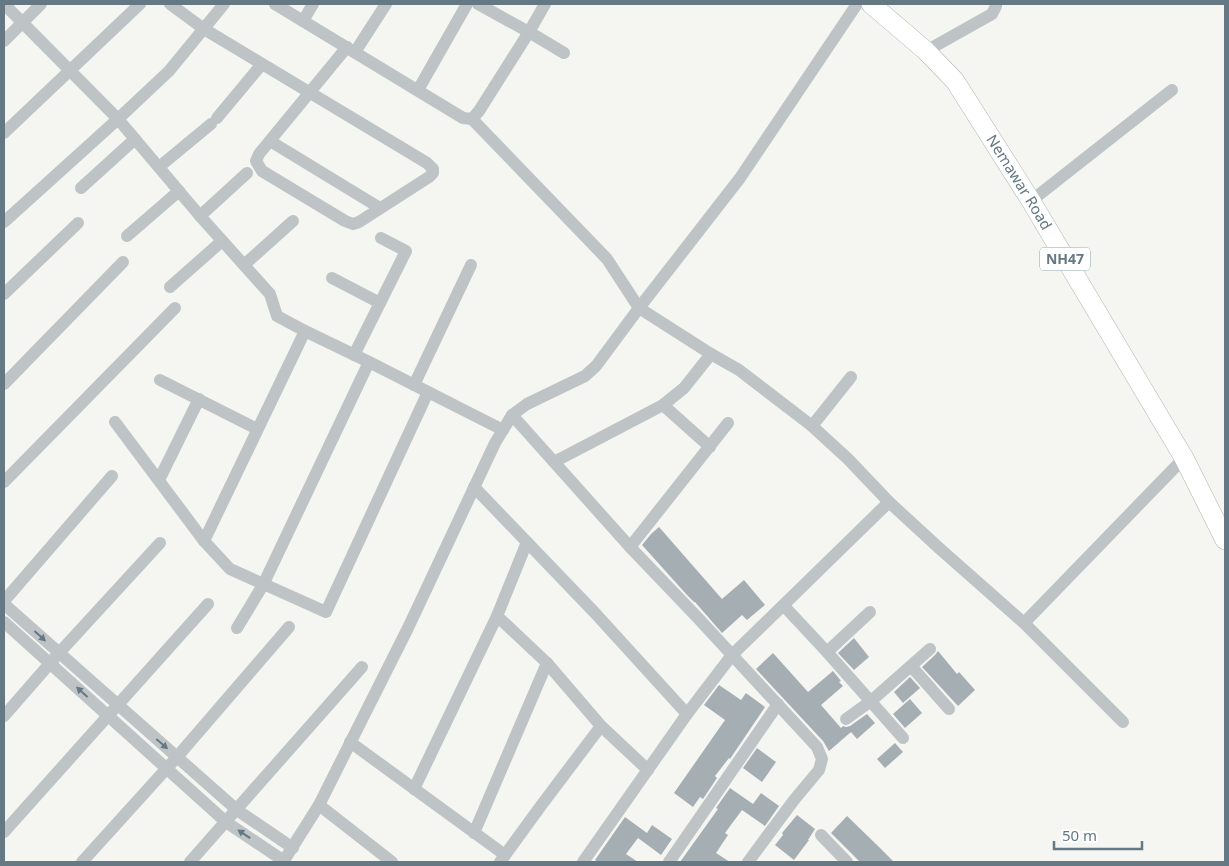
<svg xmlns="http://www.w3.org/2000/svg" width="1229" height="866" viewBox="0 0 1229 866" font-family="'Noto Sans',sans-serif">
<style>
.building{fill:#a5afb3}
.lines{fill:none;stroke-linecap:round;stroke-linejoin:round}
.highway-casing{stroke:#afb4b7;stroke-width:20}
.minor{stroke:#bec3c6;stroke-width:12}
.highway{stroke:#fff;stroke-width:19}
.oneway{fill:#647983}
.labels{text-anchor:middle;stroke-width:5;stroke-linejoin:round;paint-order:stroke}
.shield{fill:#fff;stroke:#92a1a8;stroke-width:1}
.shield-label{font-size:14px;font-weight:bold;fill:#647983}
.street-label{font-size:15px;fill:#647983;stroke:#fff}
</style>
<rect width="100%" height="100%" fill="#f5f5f1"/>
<!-- building -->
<g class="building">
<path d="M659,527L722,599L744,580L765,605L747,620L742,615L722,633L695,602H694L687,595L642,545L651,534Z"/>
<path d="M854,638L869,657L854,670L838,653Z"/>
<path d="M938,651L957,674L959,672L975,690L958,706L922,667L935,655Z"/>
<path d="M773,653L808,692L833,671L841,681L839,682L843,686L821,705L841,728L843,726L846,727L850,726L867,714L875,723L857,739L851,732L829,751L823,741L756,669Z"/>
<path d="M910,677L920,688L903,703L894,692Z"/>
<path d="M719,685L741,700L746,693L765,707L730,759L729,758L715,776L717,778L703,799L700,797L693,807L674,793L725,720L704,705Z"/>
<path d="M910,699L922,713L905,728L893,714Z"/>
<path d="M895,743L903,752L885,768L877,759Z"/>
<path d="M757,748L776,762L762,782L743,768Z"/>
<path d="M730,788L753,804L761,793L779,806L765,826L742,810L725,833L728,835L716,853L730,862H680L718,809L716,808Z"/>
<path d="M797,815L815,829L808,840H809L794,860L775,845L783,835L782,833Z"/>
<path d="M847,816L879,847L894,862H860L831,833Z"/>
<path d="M625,817L647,833L652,825L672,839L661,855L638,838L626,854L638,862H598L595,860Z"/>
</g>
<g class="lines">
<defs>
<g id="highway">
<path id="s1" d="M871,4L926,51L955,81L1031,201L1184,458L1225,540"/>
</g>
</defs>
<!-- highway casing -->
<use href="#highway" class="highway-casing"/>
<!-- minor -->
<g class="minor">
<path d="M4,4L118,119L200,216L270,294L277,316L305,331L369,362L503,430"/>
<path d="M170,4L204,29L427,163L433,169V173L429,177L359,222L353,224L345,221L262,171L256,161L259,154L347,47"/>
<path d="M275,4L463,118L472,119L479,111L529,32L545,4"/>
<path d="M478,4L529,32L564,53"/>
<path d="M303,21L313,4"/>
<path d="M4,41L41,4"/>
<path d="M926,51L992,14L996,6V4"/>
<path d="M355,52L386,4"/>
<path d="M418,90L467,4"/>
<path d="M217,118L262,64"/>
<path d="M472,119L607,259L639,308L711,354L739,370L812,426L848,459L889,502L939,548L1024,623L1184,458"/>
<path d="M4,133L140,4"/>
<path d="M270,141L380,208"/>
<path d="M159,167L211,124"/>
<path d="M81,188L135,139"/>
<path d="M1031,201L1172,90"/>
<path d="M200,216L247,173"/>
<path d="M4,222L118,119L169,71L224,4"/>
<path d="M127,236L179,191"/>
<path d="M244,265L293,221"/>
<path d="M332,278L380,303"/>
<path d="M170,287L222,241"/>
<path d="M4,294L78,223"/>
<path d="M354,355L406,251L381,238"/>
<path d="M160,380L257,429"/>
<path d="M4,384L123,262"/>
<path d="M414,385L471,265"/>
<path d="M663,405L710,447"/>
<path d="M512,415L630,547L697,617L817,747L822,759L819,770L794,800L748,862"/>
<path d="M115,422L204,541L230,569L326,612L428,392"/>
<path d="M812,426L851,377"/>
<path d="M554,462L663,405L684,388L711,354"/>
<path d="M159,480L199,399"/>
<path d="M4,482L175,308"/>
<path d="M474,487L595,613L687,714"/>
<path d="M204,541L305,331"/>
<path d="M630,547L728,423"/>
<path d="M4,601L112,476"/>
<path d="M4,604L237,810L293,848"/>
<path d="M784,606L827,652L903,738"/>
<path d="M497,616L547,663L601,726L648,770"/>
<path d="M4,622L226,822L284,861"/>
<path d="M1024,623L1123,722"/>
<path d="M237,628L263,585L369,362"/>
<path d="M827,652L870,612"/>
<path d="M911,666L949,709"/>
<path d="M4,716L59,653L160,543"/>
<path d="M846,719L871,701L930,649"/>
<path d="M350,742L505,855"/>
<path d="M414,789L497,616L527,542"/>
<path d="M319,805L392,862"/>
<path d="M4,832L208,604"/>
<path d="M474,833L547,663"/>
<path d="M821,835L847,862"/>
<path d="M82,862L177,757L289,627"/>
<path d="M190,862L362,667"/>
<path d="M283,862L319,805L408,628L495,443L512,415L527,404L585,376L596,366L639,308L740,178L857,4"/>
<path d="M500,862L540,807L601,726"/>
<path d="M583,862L687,714L732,655L889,502"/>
<path d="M669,862L778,704"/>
</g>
<!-- highway -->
<use href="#highway" class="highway"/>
</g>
<!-- one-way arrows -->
<defs><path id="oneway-solid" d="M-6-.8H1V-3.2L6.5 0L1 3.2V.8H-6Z" transform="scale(1.25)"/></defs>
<g class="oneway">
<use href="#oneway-solid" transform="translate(40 636) rotate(42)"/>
<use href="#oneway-solid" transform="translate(82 692) rotate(-138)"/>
<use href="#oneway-solid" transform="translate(162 744) rotate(41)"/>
<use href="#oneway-solid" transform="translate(244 834) rotate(-146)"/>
</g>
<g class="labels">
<!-- shield labels -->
<rect class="shield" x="1040" y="247.5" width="50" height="23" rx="4"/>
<g class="shield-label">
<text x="1065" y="264">NH47</text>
</g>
<!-- street labels -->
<g class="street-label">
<text dy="5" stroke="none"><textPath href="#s1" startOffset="234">Nemawar Road</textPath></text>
</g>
</g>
<!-- border -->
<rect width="1229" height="866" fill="none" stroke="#647983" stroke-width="10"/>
<!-- scale -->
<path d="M1054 841v8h88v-8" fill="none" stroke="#647983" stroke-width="2.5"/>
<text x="1062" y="841" font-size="15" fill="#647983" stroke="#ffffff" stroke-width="4" paint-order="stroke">50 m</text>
</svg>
